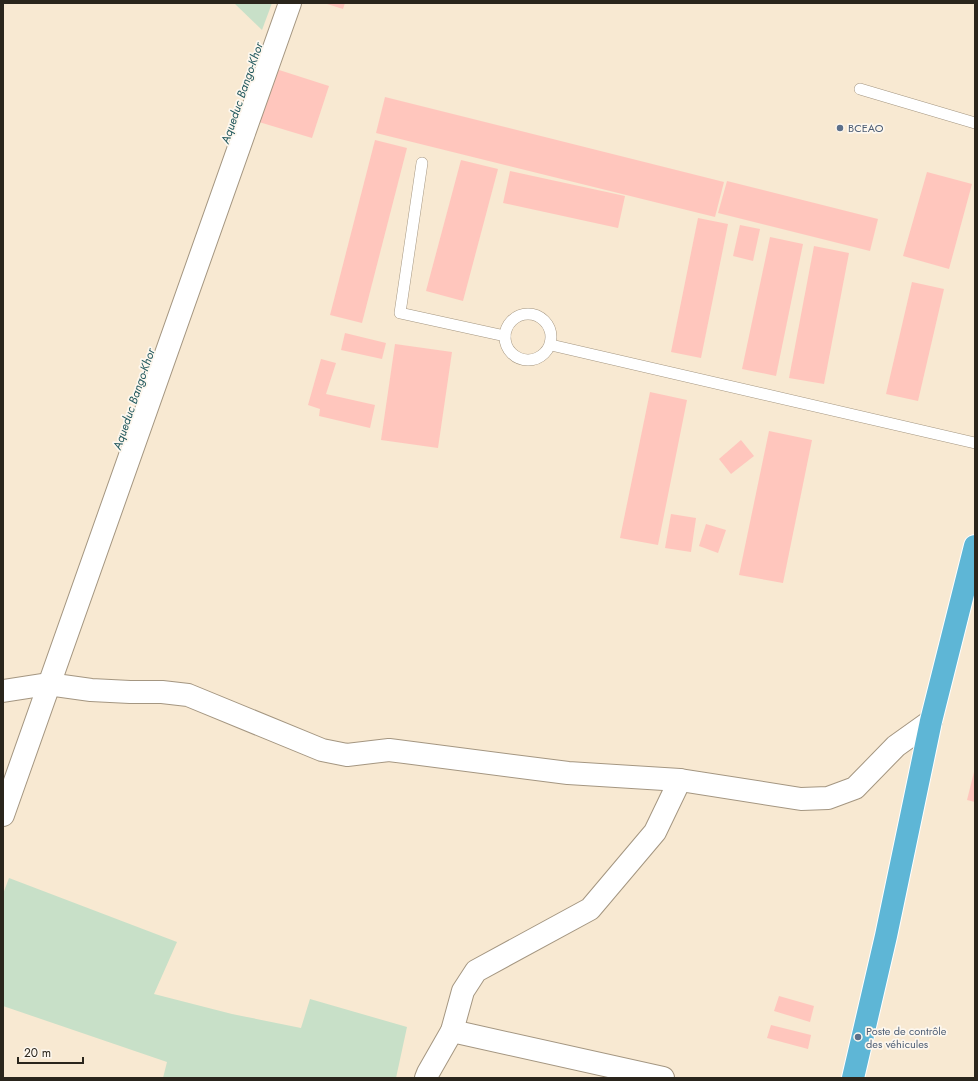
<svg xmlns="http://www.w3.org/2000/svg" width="978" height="1081" viewBox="0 0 978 1081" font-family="Jost,sans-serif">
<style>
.green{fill:#c8e0c8}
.building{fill:#ffc6bd}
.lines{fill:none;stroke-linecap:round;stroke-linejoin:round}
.service-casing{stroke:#a49681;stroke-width:12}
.minor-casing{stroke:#a49681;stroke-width:24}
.trunk-casing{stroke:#fff;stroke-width:24}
.service{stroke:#fff;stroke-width:11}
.minor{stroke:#fff;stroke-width:22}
.trunk{stroke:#5eb6d6;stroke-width:22}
.service-dot{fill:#5c6f8a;stroke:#fdf7ee;stroke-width:1.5}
.labels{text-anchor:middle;stroke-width:3.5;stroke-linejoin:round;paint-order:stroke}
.service-label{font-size:11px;fill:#4e5e75;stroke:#fdf7ee;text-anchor:start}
.water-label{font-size:12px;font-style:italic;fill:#21585d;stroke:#fdf7ee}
</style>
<rect width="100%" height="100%" fill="#f8e9d2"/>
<!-- green -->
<g class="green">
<path d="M234,3H272L262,30Z"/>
<path d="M9,878L177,942L154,994L232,1014L301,1028L310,999L407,1027L396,1078H163L167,1062L3,1006V894Z"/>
</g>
<!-- building -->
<g class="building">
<path d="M324,3H345L343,9Z"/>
<path d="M276,69L329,86L312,138L259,122Z"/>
<path d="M385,97L724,182L715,217L376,133Z"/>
<path d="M375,140L407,148L362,323L330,315Z"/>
<path d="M461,160L498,169L463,301L426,291Z"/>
<path d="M510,171L625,196L618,228L503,203Z"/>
<path d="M927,172L972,184L949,269L903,256Z"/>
<path d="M727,181L878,219L870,251L718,213Z"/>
<path d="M698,218L728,224L701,358L671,352Z"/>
<path d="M740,225L760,229L753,261L733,256Z"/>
<path d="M770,237L803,244L776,376L742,369Z"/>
<path d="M814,246L849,253L824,384L789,378Z"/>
<path d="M912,282L944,289L918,401L886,394Z"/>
<path d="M345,333L386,343L382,359L341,350Z"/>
<path d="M395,344L452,352L438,448L381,440Z"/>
<path d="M321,359L336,363L326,394L375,405L370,428L319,416L320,409L308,405Z"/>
<path d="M650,392L687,400L658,545L620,538Z"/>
<path d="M769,431L812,440L783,583L739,575Z"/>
<path d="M741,440L754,456L731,474L719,459Z"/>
<path d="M671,514L696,518L691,552L665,548Z"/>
<path d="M706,524L726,530L718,553L699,546Z"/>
<path d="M974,772H975V802L967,800Z"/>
<path d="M779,996L814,1006L810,1022L774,1011Z"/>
<path d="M771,1025L811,1035L808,1049L767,1038Z"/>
</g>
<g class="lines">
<defs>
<g id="service">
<path d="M860,89L975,123"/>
<path d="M422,163L400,313L505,336"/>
<circle cx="528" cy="337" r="23"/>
<path d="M551,345L975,443"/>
</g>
<g id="minor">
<path d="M3,691L48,684L91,690L130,692H162L188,695L322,750L347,755L389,750L568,773L680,780L801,799L828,798L855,788L896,746L931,721"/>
<path d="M3,815L290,3"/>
<path d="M452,1031L663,1078"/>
<path d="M426,1078L428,1073L452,1031L463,991L476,971L590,909L655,832L680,780"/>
</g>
<path id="trunk" d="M853,1078L886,936L931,721L975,546"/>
</defs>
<!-- service casing -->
<use href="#service" class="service-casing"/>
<!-- minor casing -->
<use href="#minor" class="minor-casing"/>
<!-- trunk casing -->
<use href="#trunk" class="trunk-casing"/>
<!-- service -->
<use href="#service" class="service"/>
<!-- minor -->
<use href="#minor" class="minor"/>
<!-- trunk -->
<use href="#trunk" class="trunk"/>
</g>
<!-- markers -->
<g class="service-dot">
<circle cx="840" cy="128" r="4"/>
<circle cx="858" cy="1037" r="4"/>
</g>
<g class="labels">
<!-- service labels -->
<g class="service-label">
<text x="848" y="132">BCEAO</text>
<text x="866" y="1035">Poste de contrôle<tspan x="866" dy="13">des véhicules</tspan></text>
</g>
<!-- water labels -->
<g class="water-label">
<text transform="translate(242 93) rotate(-71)" y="4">Aqueduc Bango-Khor</text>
<text transform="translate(134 399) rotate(-71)" y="4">Aqueduc Bango-Khor</text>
</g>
</g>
<!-- border -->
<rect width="978" height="1081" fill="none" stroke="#2a251c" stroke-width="8"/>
<!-- scale -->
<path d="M18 1057v6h65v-6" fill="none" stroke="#2a251c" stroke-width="2"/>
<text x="24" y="1057" font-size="12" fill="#2a251c" stroke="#fdf7ee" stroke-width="3" paint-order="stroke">20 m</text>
</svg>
